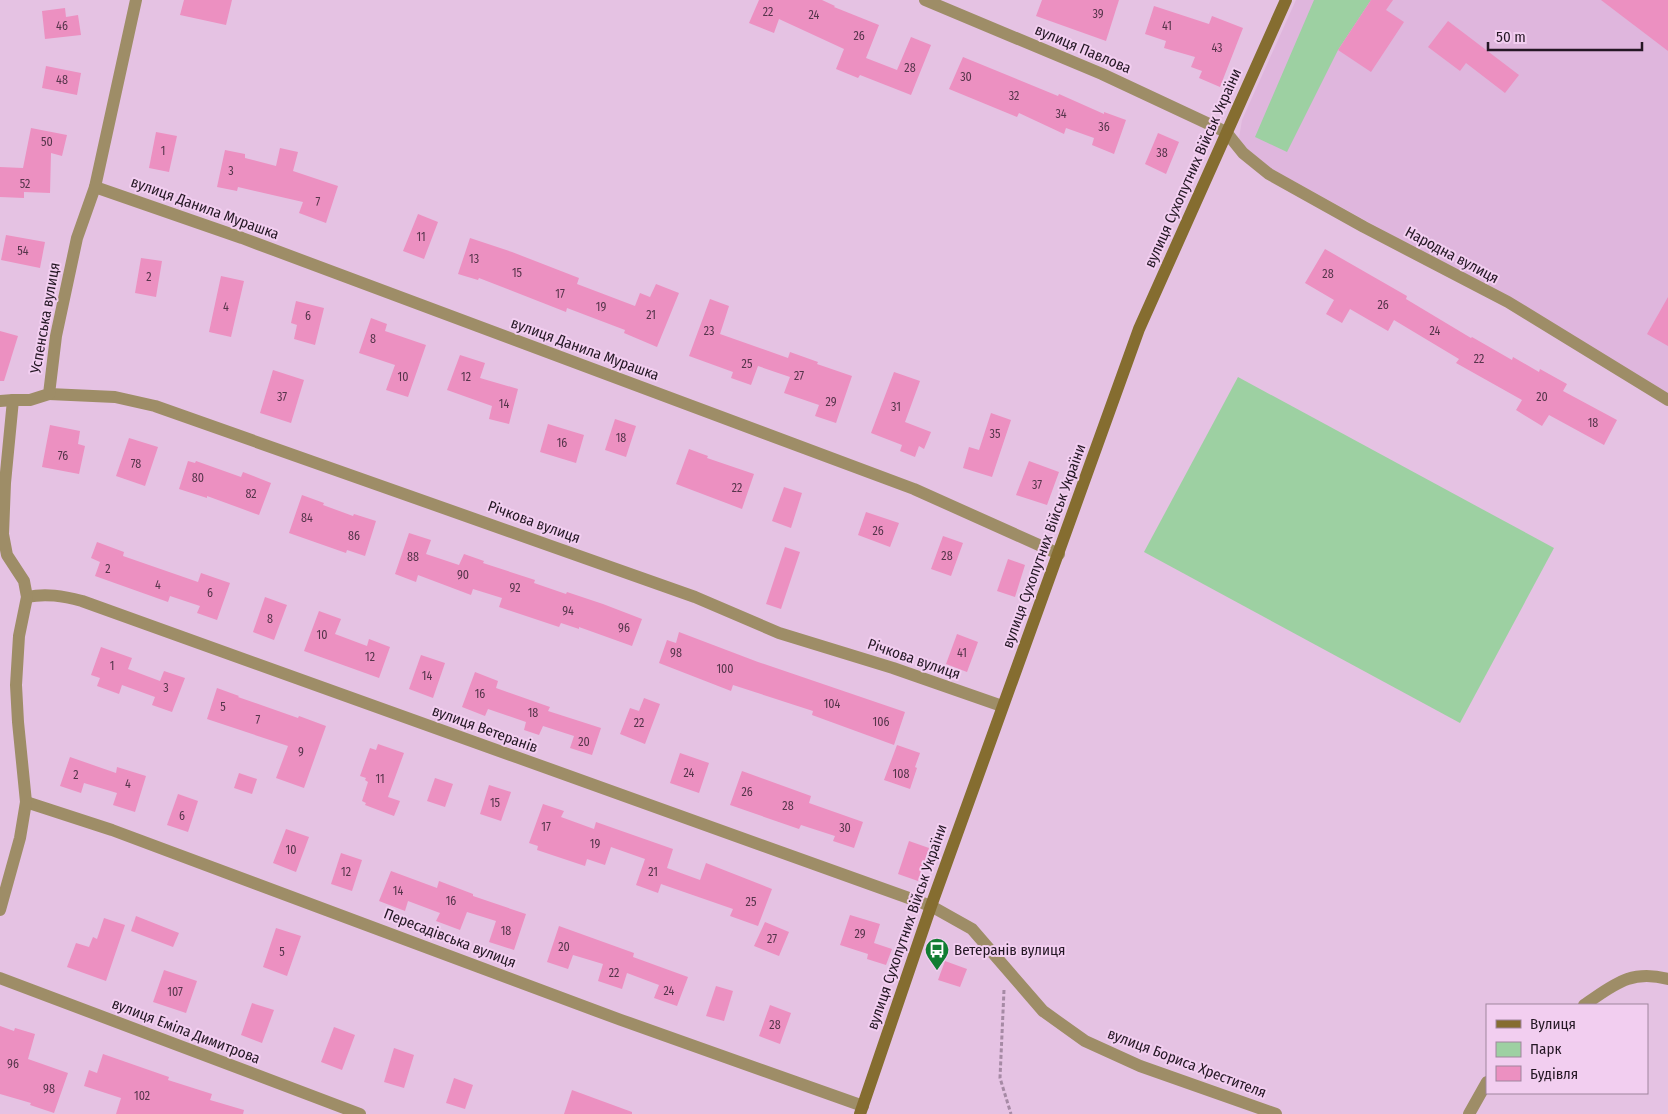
<svg xmlns="http://www.w3.org/2000/svg" width="1668" height="1114" viewBox="0 0 1668 1114" font-family="'Fira Sans Condensed',sans-serif">
<style>
.built{fill:#dfb6dd}
.green{fill:#9dd0a2}
.building{fill:#ec90c1}
.lines{fill:none;stroke-linecap:round;stroke-linejoin:round}
.path{stroke:#a68aa5;stroke-width:3;stroke-dasharray:4 2.5;stroke-linecap:butt}
.street{stroke:#9e8d67;stroke-width:12}
.secondary{stroke:#856d30;stroke-width:12}
.labels{text-anchor:middle;stroke-width:4;stroke-linejoin:round;paint-order:stroke}
.number-label{font-size:12px;fill:#56354b}
.street-label{font-size:15px;fill:#241724;stroke:#f2cef0}
.poi-label{font-size:15px;fill:#241724;stroke:#f2cef0;text-anchor:start}
</style>
<rect width="100%" height="100%" fill="#e5c2e3"/>
<!-- built -->
<path class="built" d="M1296,0H1668V394L1450,267L1272,169L1244,148L1239,138L1242,120Z"/>
<!-- green -->
<g class="green">
<path d="M1314,0H1371L1338,50L1287,152L1255,137Z"/>
<path d="M1238,377L1554,548L1460,723L1144,552Z"/>
</g>
<!-- building -->
<g class="building">
<path d="M184,0H232L226,25L180,15Z"/>
<path d="M759,0H822L835,6L834,7L879,25L866,58L897,70L911,37L931,45L911,95L860,75L858,78L836,69L844,49L779,19L774,33L749,23Z"/>
<path d="M1042,0H1119L1106,41L1036,16Z"/>
<path d="M1371,0H1393L1386,10L1404,22L1371,72L1338,50Z"/>
<path d="M1601,0H1668V51Z"/>
<path d="M1154,6L1209,24L1212,16L1243,28L1220,87L1199,78L1202,71L1191,67L1195,57L1164,48L1166,41L1145,34Z"/>
<path d="M65,8L66,17L78,15L81,35L45,39L42,11Z"/>
<path d="M1448,21L1519,75L1505,93L1466,63L1460,71L1428,47Z"/>
<path d="M963,57L1058,96L1059,94L1104,114V112L1126,120L1114,154L1092,145L1094,138L1066,128L1064,134L1019,113L1017,117L949,89Z"/>
<path d="M46,66L81,73L77,95L42,88Z"/>
<path d="M31,128L67,135L62,156L51,153L50,193L24,192V198L0,197V167L23,168Z"/>
<path d="M156,132L177,136L169,172L149,168Z"/>
<path d="M1158,133L1179,142L1166,174L1145,164Z"/>
<path d="M280,148L298,152L293,171L338,186L326,223L299,213L303,202L238,187L237,191L217,187L225,150L245,154V158L276,166Z"/>
<path d="M418,214L438,222L424,259L403,251Z"/>
<path d="M6,235L45,242L40,268L1,260Z"/>
<path d="M470,238L512,252L579,278L577,284L635,306L640,293L650,297L656,284L679,293L657,347L624,333L625,330L567,308L566,312L479,278L478,280L458,274Z"/>
<path d="M1325,249L1407,296L1406,299L1471,338L1472,337L1512,360L1513,357L1539,372L1540,369L1567,384L1563,391L1617,420L1604,445L1549,415L1542,426L1516,410L1522,400L1456,363L1459,359L1394,320L1388,331L1350,309L1342,323L1326,314L1334,300L1305,283Z"/>
<path d="M141,258L162,261L156,297L135,293Z"/>
<path d="M221,276L244,281L231,337L209,332Z"/>
<path d="M1668,297V346L1647,334Z"/>
<path d="M710,299L729,306L720,334L788,358L790,352L818,362L817,364L852,376L836,423L815,416L819,405L784,393L790,377L758,366L751,385L731,378L733,372L689,356Z"/>
<path d="M296,301L324,308L315,345L294,339L297,325L291,323Z"/>
<path d="M371,318L387,324L385,331L426,345L408,397L386,390L395,365L359,353Z"/>
<path d="M0,331L18,336L4,381H0Z"/>
<path d="M460,355L485,363L480,378L518,389L509,424L489,419L492,406L447,390Z"/>
<path d="M273,370L304,380L291,423L260,413Z"/>
<path d="M894,372L920,381L905,422L931,432L924,449L919,446L915,457L900,451L902,445L871,433Z"/>
<path d="M991,413L1011,420L992,477L963,468L969,447L979,450Z"/>
<path d="M615,419L636,426L626,457L605,450Z"/>
<path d="M548,424L584,435L576,463L540,452Z"/>
<path d="M50,425L80,431L78,444L85,446L79,474L42,467Z"/>
<path d="M129,438L158,447L145,486L116,476Z"/>
<path d="M689,449L708,456L707,458L754,474L742,509L676,484Z"/>
<path d="M188,461L195,463L196,461L241,477L243,472L271,483L259,515L207,496V498L179,489Z"/>
<path d="M1029,461L1059,472L1047,505L1016,495Z"/>
<path d="M784,487L802,493L791,528L772,521Z"/>
<path d="M302,495L324,503L323,505L353,516L354,514L376,521L365,556L347,550L346,553L289,533Z"/>
<path d="M866,512L899,523L890,547L858,535Z"/>
<path d="M409,533L431,540L426,554L459,565L464,554L484,561L483,563L535,580L534,583L566,594L567,592L603,604L642,619L632,646L579,627V629L561,623L559,627L499,607L502,598L473,589L471,595L418,575L416,582L395,574Z"/>
<path d="M943,536L963,543L951,576L931,569Z"/>
<path d="M97,542L124,552L123,556L198,582L201,573L230,583L217,620L197,613L200,606L170,596L168,602L95,576L100,562L91,558Z"/>
<path d="M785,547L800,552L781,609L766,604Z"/>
<path d="M1008,559L1025,565L1015,597L997,591Z"/>
<path d="M265,597L287,605L274,640L253,632Z"/>
<path d="M319,611L341,619L335,634L367,646L369,639L390,647L379,678L304,651Z"/>
<path d="M679,632L758,662L905,712L894,745L812,715L813,711L733,685L731,691L659,663L667,640L676,643Z"/>
<path d="M957,634L978,642L967,672L946,664Z"/>
<path d="M101,647L132,658L128,669L160,681L164,671L185,678L172,712L152,705L155,697L122,685L119,694L97,686L100,678L91,675Z"/>
<path d="M421,655L445,663L433,698L409,689Z"/>
<path d="M475,672L498,681L496,688L550,707L548,711L601,728L592,755L570,748L574,736L543,726L539,735L524,730L526,722L488,709L485,716L462,707Z"/>
<path d="M217,688L239,696L238,697L298,718L299,716L326,726L304,788L276,778L288,746L207,719Z"/>
<path d="M644,698L660,704L645,744L620,734L630,708L639,711Z"/>
<path d="M378,744L404,753L388,797L400,801L394,816L365,805L366,803L362,801L368,782L365,780L366,778L360,776L370,748L376,750Z"/>
<path d="M897,745L920,753L915,767L917,768L910,789L884,780Z"/>
<path d="M680,753L709,763L699,793L670,783Z"/>
<path d="M70,757L116,773L117,767L146,776L135,812L113,805L117,793L84,783L81,793L60,786Z"/>
<path d="M742,771L811,796L809,803L863,822L854,848L833,841L835,836L801,825L799,829L730,805Z"/>
<path d="M239,773L257,779L252,794L234,788Z"/>
<path d="M435,778L453,784L445,807L427,801Z"/>
<path d="M489,785L511,792L501,821L480,814Z"/>
<path d="M178,794L198,801L188,832L167,825Z"/>
<path d="M543,804L564,811L561,817L594,829L596,822L673,849L667,868L700,880L706,863L772,889L758,926L730,916L733,909L661,884L658,893L636,885L645,859L611,847L605,865L587,859L585,866L537,850L538,846L529,843Z"/>
<path d="M286,829L309,837L296,872L273,863Z"/>
<path d="M909,841L929,848L918,881L898,874Z"/>
<path d="M341,853L362,860L352,891L331,884Z"/>
<path d="M391,871L437,888L439,881L473,894V896L526,914L514,950L489,942L496,921L467,912L460,930L436,921L440,913L408,901L405,911L379,901Z"/>
<path d="M850,915L880,924L874,943L892,949L886,965L867,959L868,954L840,945Z"/>
<path d="M136,916L179,933L173,947L131,931Z"/>
<path d="M104,918L125,925L106,981L67,967L76,943L89,947L93,937L97,939Z"/>
<path d="M765,922L789,932L779,956L754,946Z"/>
<path d="M559,926L634,953L633,957L688,977L677,1006L654,998L659,985L627,973L622,989L598,981L603,964L573,955L568,969L547,962Z"/>
<path d="M276,928L301,936L287,976L263,967Z"/>
<path d="M945,961L967,969L960,987L938,980Z"/>
<path d="M164,970L197,981L186,1013L153,1002Z"/>
<path d="M716,986L733,991L724,1021L706,1016Z"/>
<path d="M252,1003L274,1010L262,1043L241,1035Z"/>
<path d="M770,1005L791,1013L780,1044L759,1036Z"/>
<path d="M0,1026L14,1031L15,1028L35,1034L28,1059L68,1073L54,1113L30,1105L31,1103L0,1094Z"/>
<path d="M334,1027L355,1035L342,1070L321,1062Z"/>
<path d="M394,1048L414,1055L404,1088L384,1082Z"/>
<path d="M103,1054L169,1077L168,1080L212,1094L210,1100L244,1110L243,1114H116L121,1098L84,1086L89,1070L97,1073Z"/>
<path d="M454,1078L473,1085L465,1109L446,1103Z"/>
<path d="M572,1090L632,1112V1114H564Z"/>
</g>
<g class="lines">
<!-- path -->
<path class="path" d="M1004,990L1000,1078L1011,1114"/>
<!-- street -->
<g class="street">
<path d="M925,0L1102,74L1226,132L1243,153L1269,174L1364,227L1508,302L1668,400"/>
<path d="M95,187L242,238L914,489L1059,554"/>
<path d="M49,394L115,397L155,406L695,597L779,633L893,668L1002,706"/>
<path d="M0,401L13,400"/>
<path d="M27,597C46,593 63,596 82,601L931,906L972,929L1043,1011L1085,1041L1140,1066L1276,1114"/>
<path d="M26,802L112,830L621,1020L863,1106"/>
<path d="M0,910L20,838L26,802L18,722L16,685L19,636L27,597L24,581L7,555L3,534L5,483L13,400H30L49,394L56,336L77,238L95,187L136,0"/>
<path d="M0,978L360,1114"/>
<path d="M1584,1005C1614,985 1630,969 1668,979"/>
<path d="M1469,1114L1487,1082"/>
</g>
<!-- secondary -->
<path class="secondary" d="M860,1114L931,906L1139,329L1286,0"/>
</g>
<!-- icons -->
<defs>
<symbol id="bus-pin" viewBox="-11 -11 22 30"><path d="M0 17L-7.5 6A9.5 9.5 0 1 1 7.5 6Z" fill="#117d32" stroke="#f2cef0"/><path d="M-5-6H5V4H4V6H2V4H-2V6H-4V4H-5ZM-3.5-4V0h7V-4ZM-3.5 1.2v1.5H-2V1.2ZM2 1.2v1.5H3.5V1.2Z" fill="#fff"/></symbol>
</defs>
<g fill-rule="evenodd">
<use href="#bus-pin" x="923" y="936" width="28" height="38"/>
</g>
<g class="labels">
<!-- number labels -->
<g class="number-label">
<text x="768" y="16">22</text>
<text x="1098" y="18">39</text>
<text x="814" y="19">24</text>
<text x="62" y="30">46</text>
<text x="1167" y="30">41</text>
<text x="859" y="40">26</text>
<text x="1217" y="52">43</text>
<text x="910" y="72">28</text>
<text x="966" y="81">30</text>
<text x="62" y="84">48</text>
<text x="1014" y="100">32</text>
<text x="1061" y="118">34</text>
<text x="1104" y="131">36</text>
<text x="47" y="146">50</text>
<text x="163" y="155">1</text>
<text x="1162" y="157">38</text>
<text x="231" y="175">3</text>
<text x="25" y="188">52</text>
<text x="318" y="206">7</text>
<text x="421" y="241">11</text>
<text x="23" y="255">54</text>
<text x="474" y="263">13</text>
<text x="517" y="277">15</text>
<text x="1328" y="278">28</text>
<text x="149" y="281">2</text>
<text x="560" y="298">17</text>
<text x="1383" y="309">26</text>
<text x="226" y="311">4</text>
<text x="601" y="311">19</text>
<text x="651" y="319">21</text>
<text x="308" y="320">6</text>
<text x="709" y="335">23</text>
<text x="1435" y="335">24</text>
<text x="373" y="343">8</text>
<text x="1479" y="363">22</text>
<text x="747" y="368">25</text>
<text x="799" y="380">27</text>
<text x="403" y="381">10</text>
<text x="466" y="381">12</text>
<text x="282" y="401">37</text>
<text x="1542" y="401">20</text>
<text x="831" y="406">29</text>
<text x="504" y="408">14</text>
<text x="896" y="411">31</text>
<text x="1593" y="427">18</text>
<text x="995" y="438">35</text>
<text x="621" y="442">18</text>
<text x="562" y="447">16</text>
<text x="63" y="460">76</text>
<text x="136" y="468">78</text>
<text x="198" y="482">80</text>
<text x="1037" y="489">37</text>
<text x="737" y="492">22</text>
<text x="251" y="498">82</text>
<text x="307" y="522">84</text>
<text x="878" y="535">26</text>
<text x="354" y="540">86</text>
<text x="947" y="560">28</text>
<text x="413" y="561">88</text>
<text x="108" y="573">2</text>
<text x="463" y="579">90</text>
<text x="158" y="589">4</text>
<text x="515" y="592">92</text>
<text x="210" y="597">6</text>
<text x="568" y="615">94</text>
<text x="270" y="623">8</text>
<text x="624" y="632">96</text>
<text x="322" y="639">10</text>
<text x="676" y="657">98</text>
<text x="962" y="657">41</text>
<text x="370" y="661">12</text>
<text x="112" y="670">1</text>
<text x="725" y="673">100</text>
<text x="427" y="680">14</text>
<text x="166" y="692">3</text>
<text x="480" y="698">16</text>
<text x="832" y="708">104</text>
<text x="223" y="711">5</text>
<text x="533" y="717">18</text>
<text x="258" y="724">7</text>
<text x="881" y="726">106</text>
<text x="639" y="727">22</text>
<text x="584" y="746">20</text>
<text x="301" y="756">9</text>
<text x="689" y="777">24</text>
<text x="901" y="778">108</text>
<text x="76" y="779">2</text>
<text x="380" y="783">11</text>
<text x="128" y="788">4</text>
<text x="747" y="796">26</text>
<text x="495" y="807">15</text>
<text x="788" y="810">28</text>
<text x="182" y="820">6</text>
<text x="546" y="831">17</text>
<text x="845" y="832">30</text>
<text x="595" y="848">19</text>
<text x="291" y="854">10</text>
<text x="346" y="876">12</text>
<text x="653" y="876">21</text>
<text x="398" y="895">14</text>
<text x="451" y="905">16</text>
<text x="751" y="906">25</text>
<text x="506" y="935">18</text>
<text x="860" y="938">29</text>
<text x="772" y="943">27</text>
<text x="564" y="951">20</text>
<text x="282" y="956">5</text>
<text x="614" y="977">22</text>
<text x="669" y="995">24</text>
<text x="175" y="996">107</text>
<text x="775" y="1029">28</text>
<text x="13" y="1068">96</text>
<text x="49" y="1093">98</text>
<text x="142" y="1100">102</text>
</g>
<!-- street labels -->
<g class="street-label">
<text transform="translate(1083 49) rotate(23)" y="5">вулиця Павлова</text>
<text transform="translate(1193 168) rotate(-66)" y="5">вулиця Сухопутних Військ України</text>
<text transform="translate(205 208) rotate(20)" y="5">вулиця Данила Мурашка</text>
<text transform="translate(1452 255) rotate(28)" y="5">Народна вулиця</text>
<text transform="translate(45 318) rotate(-80)" y="5">Успенська вулиця</text>
<text transform="translate(585 349) rotate(20)" y="5">вулиця Данила Мурашка</text>
<text transform="translate(534 522) rotate(20)" y="5">Річкова вулиця</text>
<text transform="translate(1044 546) rotate(-70)" y="5">вулиця Сухопутних Військ України</text>
<text transform="translate(914 659) rotate(19)" y="5">Річкова вулиця</text>
<text transform="translate(485 729) rotate(20)" y="5">вулиця Ветеранів</text>
<text transform="translate(907 927) rotate(-71)" y="5">вулиця Сухопутних Військ України</text>
<text transform="translate(450 938) rotate(21)" y="5">Пересадівська вулиця</text>
<text transform="translate(186 1031) rotate(21)" y="5">вулиця Еміла Димитрова</text>
<text transform="translate(1187 1063) rotate(21)" y="5">вулиця Бориса Хрестителя</text>
</g>
<!-- poi labels -->
<g class="poi-label">
<text x="954" y="955">Ветеранів вулиця</text>
</g>
</g>
<!-- legend -->
<rect x="1486" y="1004" width="162" height="90" fill="#f2cef0" stroke="#a0859e"/>
<rect x="1496" y="1020" width="25" height="8" fill="#856d30" stroke="#a0859e"/>
<text x="1530" y="1029" font-size="15" fill="#241724">Вулиця</text>
<rect x="1496" y="1042" width="25" height="15" fill="#9dd0a2" stroke="#a0859e"/>
<text x="1530" y="1054" font-size="15" fill="#241724">Парк</text>
<rect x="1496" y="1066" width="25" height="15" fill="#ec90c1" stroke="#a0859e"/>
<text x="1530" y="1079" font-size="15" fill="#241724">Будівля</text>
<!-- scale -->
<path d="M1488 42v8h154v-8" fill="none" stroke="#241724" stroke-width="2.5"/>
<text x="1496" y="42" font-size="15" fill="#241724" stroke="#f2cef0" stroke-width="4" paint-order="stroke">50 m</text>
</svg>
